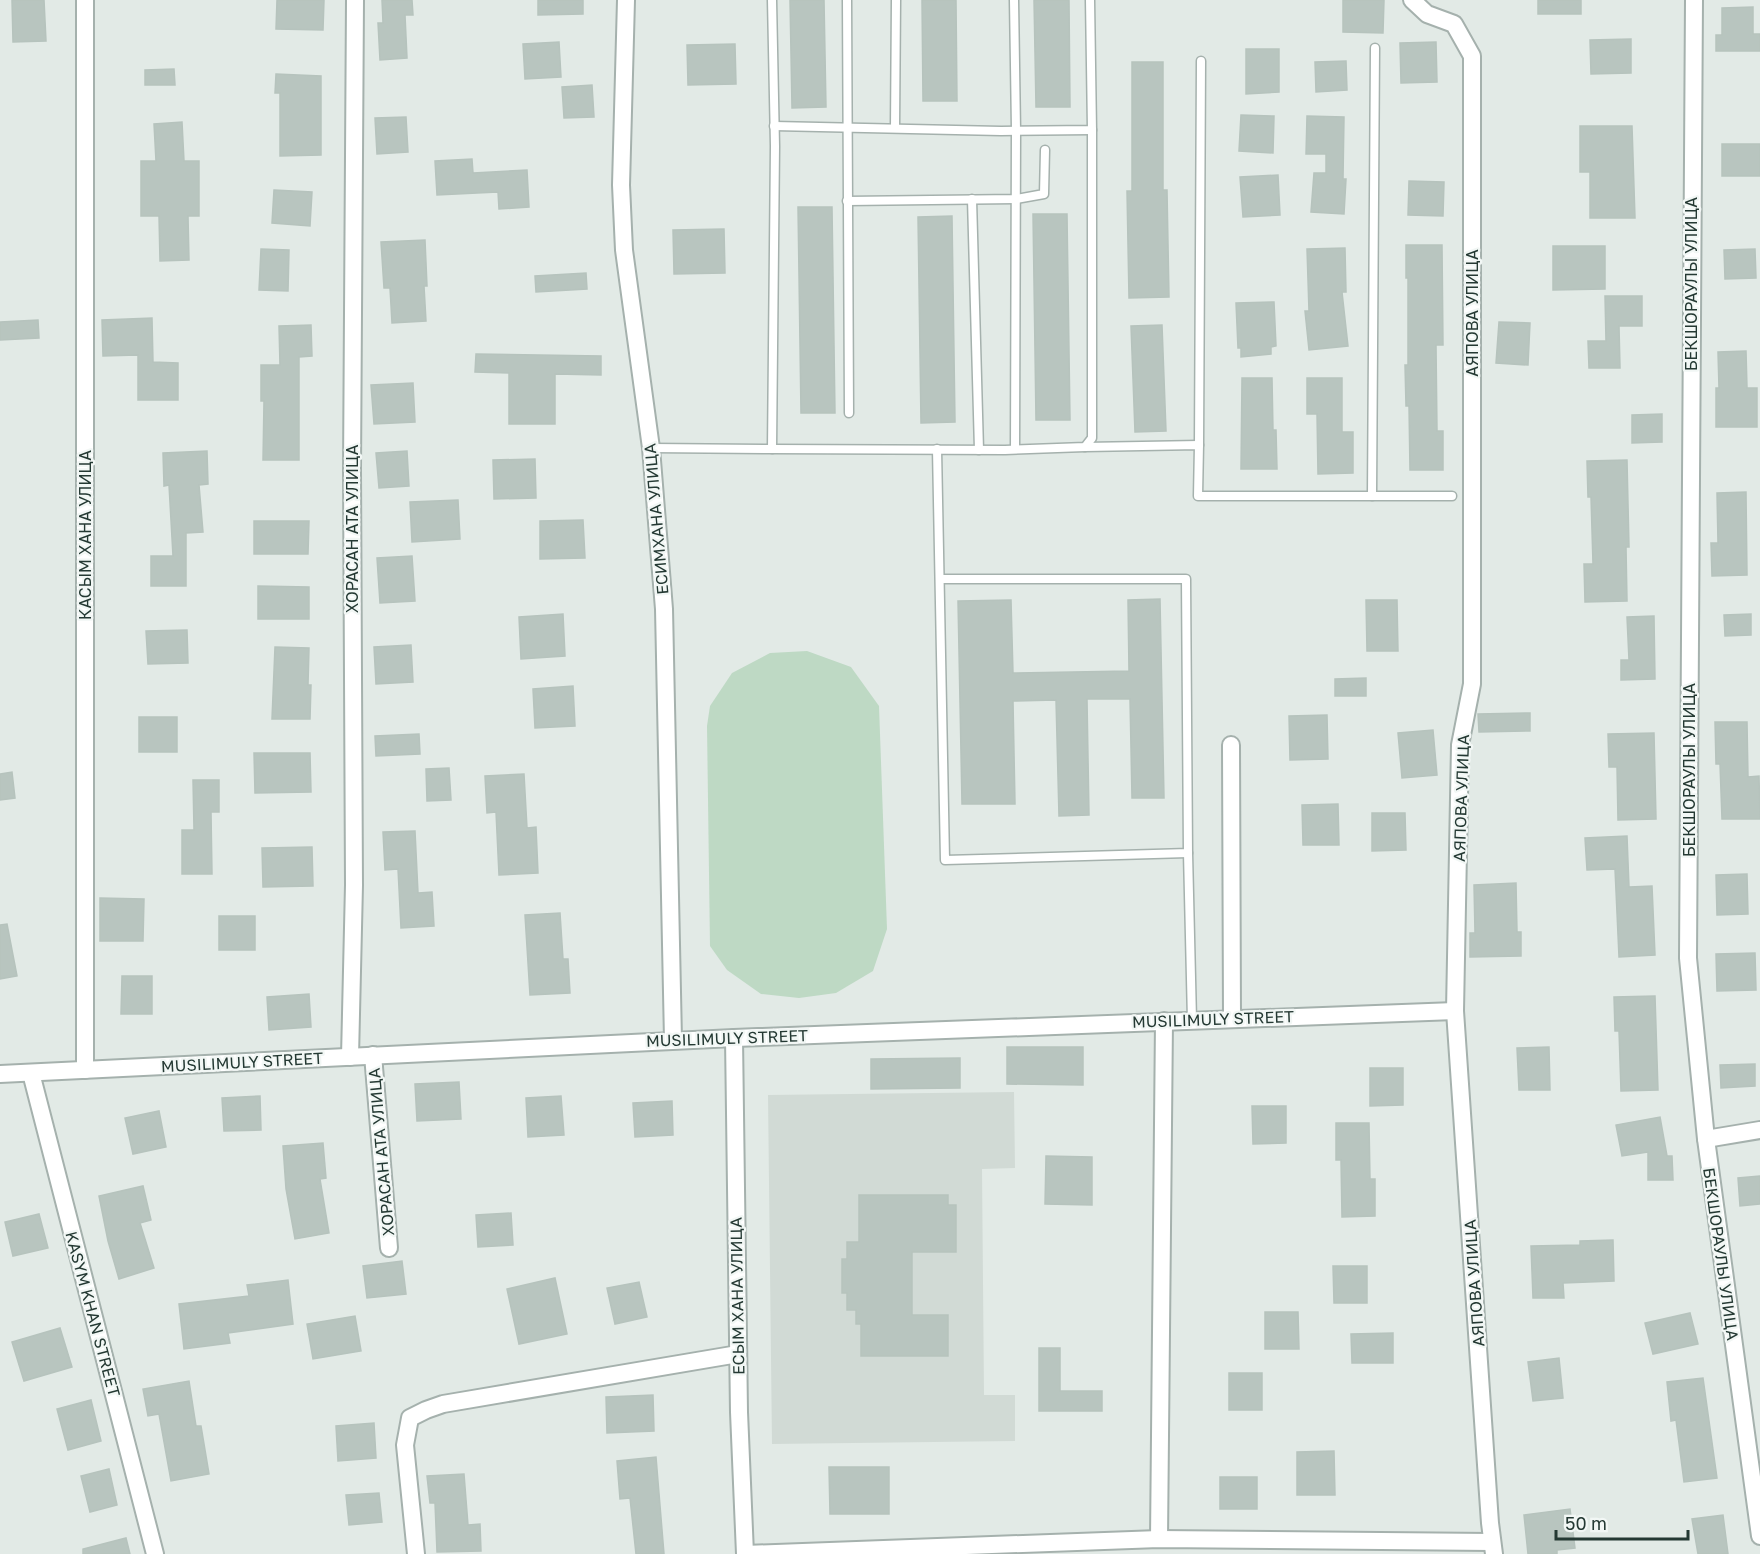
<svg xmlns="http://www.w3.org/2000/svg" width="1760" height="1554" viewBox="0 0 1760 1554" font-family="'Golos Text',sans-serif">
<style>
.built{fill:#d1dad5}
.green{fill:#bed9c4}
.building{fill:#b8c5bf;stroke:#b6c3bd;stroke-width:1.5}
.lines{fill:none;stroke-linecap:round;stroke-linejoin:round}
.lane-casing{stroke:#a5b1ad;stroke-width:11}
.street-casing{stroke:#a5b1ad;stroke-width:20}
.lane{stroke:#fff;stroke-width:8}
.street{stroke:#fff;stroke-width:16}
.labels{text-anchor:middle;stroke-width:4.5;stroke-linejoin:round;paint-order:stroke}
.street-label{font-size:16px;fill:#243933;stroke:#f2f7f5}
</style>
<rect width="100%" height="100%" fill="#e2eae6"/>
<!-- built -->
<path class="built" d="M1014,1092L1015,1168L982,1169L984,1395H1015V1441L772,1444L768,1095Z"/>
<!-- green -->
<path class="green" d="M807,651L851,667L879,706L887,929L873,971L836,993L799,998L761,994L727,970L710,946L707,726L710,706L732,673L770,653Z"/>
<!-- building -->
<g class="building">
<path d="M12,0H44L46,41L13,42Z"/>
<path d="M277,0H324L323,30L276,29Z"/>
<path d="M382,0H412L413,15H405L407,58L380,60L378,23H383Z"/>
<path d="M538,0H583V14L538,15Z"/>
<path d="M790,0H824L826,107L792,108Z"/>
<path d="M922,0H956L957,101H923Z"/>
<path d="M1034,0H1069L1070,107H1036Z"/>
<path d="M1343,0H1384L1383,33L1343,32Z"/>
<rect x="1538" y="0" width="43" height="14"/>
<path d="M1753,7V34H1760V51H1716V35H1722V8Z"/>
<path d="M1631,39V73L1591,74L1590,40Z"/>
<path d="M559,42L561,77L525,79L523,44Z"/>
<path d="M1436,42L1437,82L1401,83L1400,43Z"/>
<path d="M735,44L736,84L688,85L687,45Z"/>
<path d="M1246,49H1279V92L1246,94Z"/>
<path d="M1346,61L1347,90L1316,92L1315,62Z"/>
<path d="M1132,62H1163V190H1167L1169,297L1129,298L1127,191H1132Z"/>
<path d="M174,69L175,85H145V70Z"/>
<path d="M276,74L321,76V155L280,156V93H275Z"/>
<path d="M592,85L594,117L564,118L562,87Z"/>
<path d="M1241,115L1274,116L1273,153L1239,151Z"/>
<path d="M1307,116L1344,117L1343,179H1346L1344,214L1311,212L1314,173H1326V154H1306Z"/>
<path d="M406,117L408,152L377,154L375,118Z"/>
<path d="M182,122L184,161H199V216H188L189,260L160,261L159,216H141V161H156L154,124Z"/>
<path d="M1580,126H1632L1635,218H1590V172H1580Z"/>
<rect x="1722" y="144" width="38" height="32"/>
<path d="M472,159L473,173L527,170L529,207L499,209L498,192L437,195L435,161Z"/>
<path d="M1278,175L1280,215L1243,217L1240,177Z"/>
<path d="M1409,181L1444,182L1443,216L1408,215Z"/>
<path d="M274,190L312,192L310,226L272,223Z"/>
<path d="M798,207H832L835,413H801Z"/>
<path d="M1033,214H1067L1070,420H1036Z"/>
<path d="M952,216L955,422L921,423L918,217Z"/>
<path d="M724,229L725,273L674,274L673,230Z"/>
<path d="M425,240L427,286H424L426,321L392,323L390,288H384L381,242Z"/>
<path d="M1406,245H1442L1443,345H1436L1437,431H1443V470H1410L1409,406H1406L1405,365H1408V278H1406Z"/>
<path d="M1553,246H1605V289L1553,290Z"/>
<path d="M1345,248L1346,292H1342L1348,346L1309,350L1305,311H1309L1307,249Z"/>
<path d="M261,249L289,250L288,291L259,290Z"/>
<path d="M1755,249L1756,278L1725,279L1724,250Z"/>
<path d="M586,273L587,289L536,292L535,276Z"/>
<path d="M1605,296H1642V326H1619L1620,368H1589L1588,341H1606Z"/>
<path d="M1274,302L1276,346L1271,347V354L1241,357V348H1238L1236,303Z"/>
<path d="M152,318L153,362L178,363V400H138V355L103,356L102,320Z"/>
<path d="M38,320L39,338L0,340V322Z"/>
<path d="M1499,322L1530,323L1528,365L1496,363Z"/>
<path d="M311,325L312,356L299,357V460H263L264,401H261V365H280L279,326Z"/>
<path d="M1162,325L1166,431L1135,432L1131,326Z"/>
<path d="M1746,351L1747,388H1757V427H1716V388H1719L1718,352Z"/>
<path d="M476,354L601,356V375L555,374V424H509V373L475,372Z"/>
<path d="M1242,378H1272L1273,430H1276L1277,469H1241Z"/>
<path d="M1307,378H1342V432H1353V473L1318,474L1317,414H1307Z"/>
<path d="M413,383L415,422L374,424L371,385Z"/>
<path d="M1662,414V442L1632,443V415Z"/>
<path d="M207,451L208,484L199,485L203,532L186,533V586H151V556H173L169,485L164,486L163,453Z"/>
<path d="M407,451L409,486L379,488L376,453Z"/>
<path d="M535,459L536,498L494,499L493,460Z"/>
<path d="M1627,460L1629,547H1626L1627,601L1585,602L1584,564H1593L1591,497H1588L1587,461Z"/>
<path d="M1746,492L1747,575L1712,576L1711,543H1718L1717,493Z"/>
<path d="M458,500L460,539L412,542L410,502Z"/>
<path d="M583,520L585,558L540,559V521Z"/>
<path d="M254,521H309L308,554H254Z"/>
<path d="M412,556L415,601L380,603L377,558Z"/>
<path d="M258,586L309,587V619H258Z"/>
<path d="M1160,599L1164,798H1132L1130,699H1087L1089,815L1059,816L1056,700L1013,701L1015,804H962L958,601L1011,600L1013,673L1129,671L1128,600Z"/>
<path d="M1366,600H1397L1398,651H1367Z"/>
<path d="M563,614L565,656L521,659L519,617Z"/>
<path d="M1751,614V635L1725,636L1724,615Z"/>
<path d="M1654,616L1655,679L1621,680V660H1629L1627,617Z"/>
<path d="M187,630L188,663L148,664L146,631Z"/>
<path d="M411,645L413,682L376,684L374,647Z"/>
<path d="M275,647L309,648L308,685H311L310,719H272Z"/>
<path d="M1366,678V696H1335V679Z"/>
<path d="M573,686L575,726L535,728L533,689Z"/>
<path d="M1530,713V731L1479,732L1478,714Z"/>
<path d="M1327,715L1328,759L1290,760L1289,716Z"/>
<rect x="139" y="717" width="38" height="35"/>
<path d="M1715,722H1747L1748,777L1759,776L1760,819H1722L1720,764H1716Z"/>
<path d="M1433,730L1437,775L1402,778L1398,733Z"/>
<path d="M1654,733L1656,819L1618,820L1617,767H1609L1608,734Z"/>
<path d="M419,734L420,754L376,756L375,736Z"/>
<path d="M254,753H310L311,792L255,793Z"/>
<path d="M449,768L451,800L427,801L426,769Z"/>
<path d="M12,772L15,798L0,800V774Z"/>
<path d="M524,774L527,828L536,827L538,873L499,875L496,812L487,813L485,776Z"/>
<path d="M193,780H219V812H211L212,874H182V830H194Z"/>
<path d="M1338,804L1339,845H1303L1302,805Z"/>
<path d="M1372,813H1405L1406,850L1372,851Z"/>
<path d="M415,831L418,893L432,892L434,926L401,928L398,869L385,870L383,832Z"/>
<path d="M1627,836L1629,887L1652,886L1655,955L1619,957L1615,869L1587,870L1585,838Z"/>
<path d="M312,847L313,886L263,887L262,848Z"/>
<path d="M1747,874L1748,914L1717,915L1716,875Z"/>
<path d="M1516,883L1517,932H1521V956L1470,957V933H1475L1474,885Z"/>
<path d="M100,898L144,899L143,941H100Z"/>
<path d="M560,913L563,959H568L570,993L530,995L525,915Z"/>
<rect x="219" y="916" width="36" height="34"/>
<path d="M7,924L17,976L0,979V925Z"/>
<path d="M1755,953L1756,990L1717,991L1716,954Z"/>
<path d="M122,976H152V1014H121Z"/>
<path d="M309,994L311,1027L269,1030L267,997Z"/>
<path d="M1655,996L1658,1090L1621,1091L1619,1031H1615L1614,997Z"/>
<path d="M1007,1047H1083V1085L1007,1084Z"/>
<path d="M1549,1047L1550,1090H1519L1517,1048Z"/>
<path d="M960,1058V1088L871,1089V1059Z"/>
<path d="M1755,1064V1086L1721,1088L1720,1065Z"/>
<path d="M1370,1068H1403V1105L1370,1106Z"/>
<path d="M459,1082L461,1119L417,1121L415,1084Z"/>
<path d="M260,1096L261,1130L224,1131L222,1098Z"/>
<path d="M561,1096L564,1135L528,1137L526,1098Z"/>
<path d="M672,1101L673,1135L635,1137L633,1103Z"/>
<path d="M1252,1106H1286V1143L1253,1144Z"/>
<path d="M159,1111L166,1147L133,1154L125,1118Z"/>
<path d="M1660,1117L1667,1156H1672L1673,1180H1648V1152L1622,1156L1616,1125Z"/>
<path d="M1336,1123H1369L1370,1179H1375V1216L1342,1217L1341,1160H1336Z"/>
<path d="M323,1143L326,1178L320,1179L329,1233L295,1239L286,1189L283,1146Z"/>
<path d="M1046,1156L1092,1157V1205L1045,1204Z"/>
<path d="M1760,1176V1204L1740,1206L1738,1178Z"/>
<path d="M143,1186L151,1220L140,1223L154,1268L119,1279L108,1241L99,1196Z"/>
<path d="M859,1195H948V1205H956V1252H912V1315H948V1356H861V1324H856V1310H847V1293H842V1259H847V1242H859Z"/>
<path d="M511,1213L513,1245L478,1247L476,1215Z"/>
<path d="M39,1214L48,1248L13,1256L5,1222Z"/>
<path d="M1613,1240L1614,1281L1563,1283L1564,1298H1533L1531,1246L1580,1245V1241Z"/>
<path d="M402,1261L406,1294L367,1298L363,1266Z"/>
<path d="M1333,1266H1367V1303H1334Z"/>
<path d="M555,1278L567,1334L519,1344L507,1289Z"/>
<path d="M288,1280L293,1324L228,1333L230,1343L184,1349L179,1304L249,1296L247,1285Z"/>
<path d="M639,1282L647,1317L615,1324L607,1288Z"/>
<path d="M1265,1312H1298L1299,1349H1265Z"/>
<path d="M1690,1313L1698,1344L1653,1354L1645,1323Z"/>
<path d="M355,1316L361,1351L313,1359L307,1324Z"/>
<path d="M60,1328L72,1367L24,1381L12,1342Z"/>
<path d="M1393,1333V1363H1352L1351,1334Z"/>
<path d="M1039,1348H1060V1391H1102V1411H1039Z"/>
<path d="M1559,1358L1563,1398L1533,1401L1528,1362Z"/>
<rect x="1229" y="1373" width="33" height="37"/>
<path d="M1703,1378L1717,1478L1684,1482L1676,1420L1671,1421L1667,1382Z"/>
<path d="M189,1381L196,1426H201L209,1474L171,1481L159,1414L148,1416L143,1389Z"/>
<path d="M653,1395L654,1431L607,1433L606,1397Z"/>
<path d="M91,1400L101,1441L68,1450L57,1409Z"/>
<path d="M374,1423L376,1458L338,1461L336,1426Z"/>
<path d="M1334,1451L1335,1495H1297V1452Z"/>
<path d="M656,1457L664,1554H636L630,1498L620,1499L617,1461Z"/>
<path d="M829,1467H889V1514H830Z"/>
<path d="M109,1469L117,1505L90,1512L81,1476Z"/>
<path d="M464,1474L468,1525L480,1524L481,1551L437,1552L435,1503H430L427,1476Z"/>
<rect x="1220" y="1477" width="37" height="32"/>
<path d="M379,1493L382,1522L349,1525L346,1495Z"/>
<path d="M1570,1509L1575,1548L1557,1550V1554H1528L1524,1515Z"/>
<path d="M1723,1515L1728,1554H1698L1692,1519Z"/>
<path d="M126,1538L130,1554H83V1549Z"/>
</g>
<g class="lines">
<defs>
<g id="lane">
<path d="M847,0L849,413"/>
<path d="M1014,0L1016,130L1015,449"/>
<path d="M774,126L1001,131L1092,130L1090,0"/>
<path d="M895,128L896,0"/>
<path d="M972,199L979,450"/>
<path d="M847,201L1016,199L1044,194L1045,150"/>
<path d="M1199,445L1201,61"/>
<path d="M1085,447L1199,445L1198,496H1452"/>
<path d="M651,448L772,449L775,146L772,0"/>
<path d="M772,449L1005,450L1085,447L1092,438V130"/>
<path d="M937,449L945,860L1188,853L1186,579H940"/>
<path d="M1372,496L1375,48"/>
<path d="M1188,853L1192,1020"/>
</g>
<g id="street">
<path d="M626,0L621,185L624,250L651,448L664,609L673,1040"/>
<path d="M1412,0L1427,14L1454,24L1472,56V684L1460,745L1455,1011L1490,1523L1494,1554"/>
<path d="M1694,0L1688,958L1706,1139L1760,1536"/>
<path d="M1231,745L1232,1018"/>
<path d="M734,1038L739,1412L745,1554"/>
<path d="M373,1055L389,1248"/>
<path d="M350,1057L354,885L352,470L355,0"/>
<path d="M85,1070V0"/>
<path d="M31,1073L155,1554"/>
<path d="M0,1074L734,1038L1455,1011"/>
<path d="M1706,1139L1760,1130"/>
<path d="M1159,1539L1164,1021"/>
<path d="M416,1554L405,1445L410,1418L426,1410L443,1404L738,1354"/>
<path d="M745,1554L1159,1539L1492,1542"/>
</g>
</defs>
<!-- lane casing -->
<use href="#lane" class="lane-casing"/>
<!-- street casing -->
<use href="#street" class="street-casing"/>
<!-- lane -->
<use href="#lane" class="lane"/>
<!-- street -->
<use href="#street" class="street"/>
</g>
<g class="labels">
<!-- street labels -->
<g class="street-label">
<text transform="translate(1691 284) rotate(-90)" y="6">БЕКШОРАУЛЫ УЛИЦА</text>
<text transform="translate(1472 313) rotate(-90)" y="6">АЯПОВА УЛИЦА</text>
<text transform="translate(656 519) rotate(-95)" y="6">ЕСИМХАНА УЛИЦА</text>
<text transform="translate(352 529) rotate(-90)" y="6">ХОРАСАН АТА УЛИЦА</text>
<text transform="translate(85 535) rotate(-90)" y="6">КАСЫМ ХАНА УЛИЦА</text>
<text transform="translate(1689 770) rotate(-90)" y="6">БЕКШОРАУЛЫ УЛИЦА</text>
<text transform="translate(1461 798) rotate(-88)" y="6">АЯПОВА УЛИЦА</text>
<text transform="translate(1213 1019) rotate(-2)" y="6">MUSILIMULY STREET</text>
<text transform="translate(727 1038) rotate(-2)" y="6">MUSILIMULY STREET</text>
<text transform="translate(242 1062) rotate(-3)" y="6">MUSILIMULY STREET</text>
<text transform="translate(381 1152) rotate(-95)" y="6">ХОРАСАН АТА УЛИЦА</text>
<text transform="translate(1721 1254) rotate(82)" y="6">БЕКШОРАУЛЫ УЛИЦА</text>
<text transform="translate(1474 1283) rotate(-94)" y="6">АЯПОВА УЛИЦА</text>
<text transform="translate(737 1296) rotate(-91)" y="6">ЕСЫМ ХАНА УЛИЦА</text>
<text transform="translate(93 1314) rotate(75)" y="6">KASYM KHAN STREET</text>
</g>
</g>
<!-- scale -->
<path d="M1556 1530v9h132v-9" fill="none" stroke="#243933" stroke-width="3"/>
<text x="1565" y="1530" font-size="18" fill="#243933" stroke="#f2f7f5" stroke-width="4.5" paint-order="stroke">50 m</text>
</svg>
